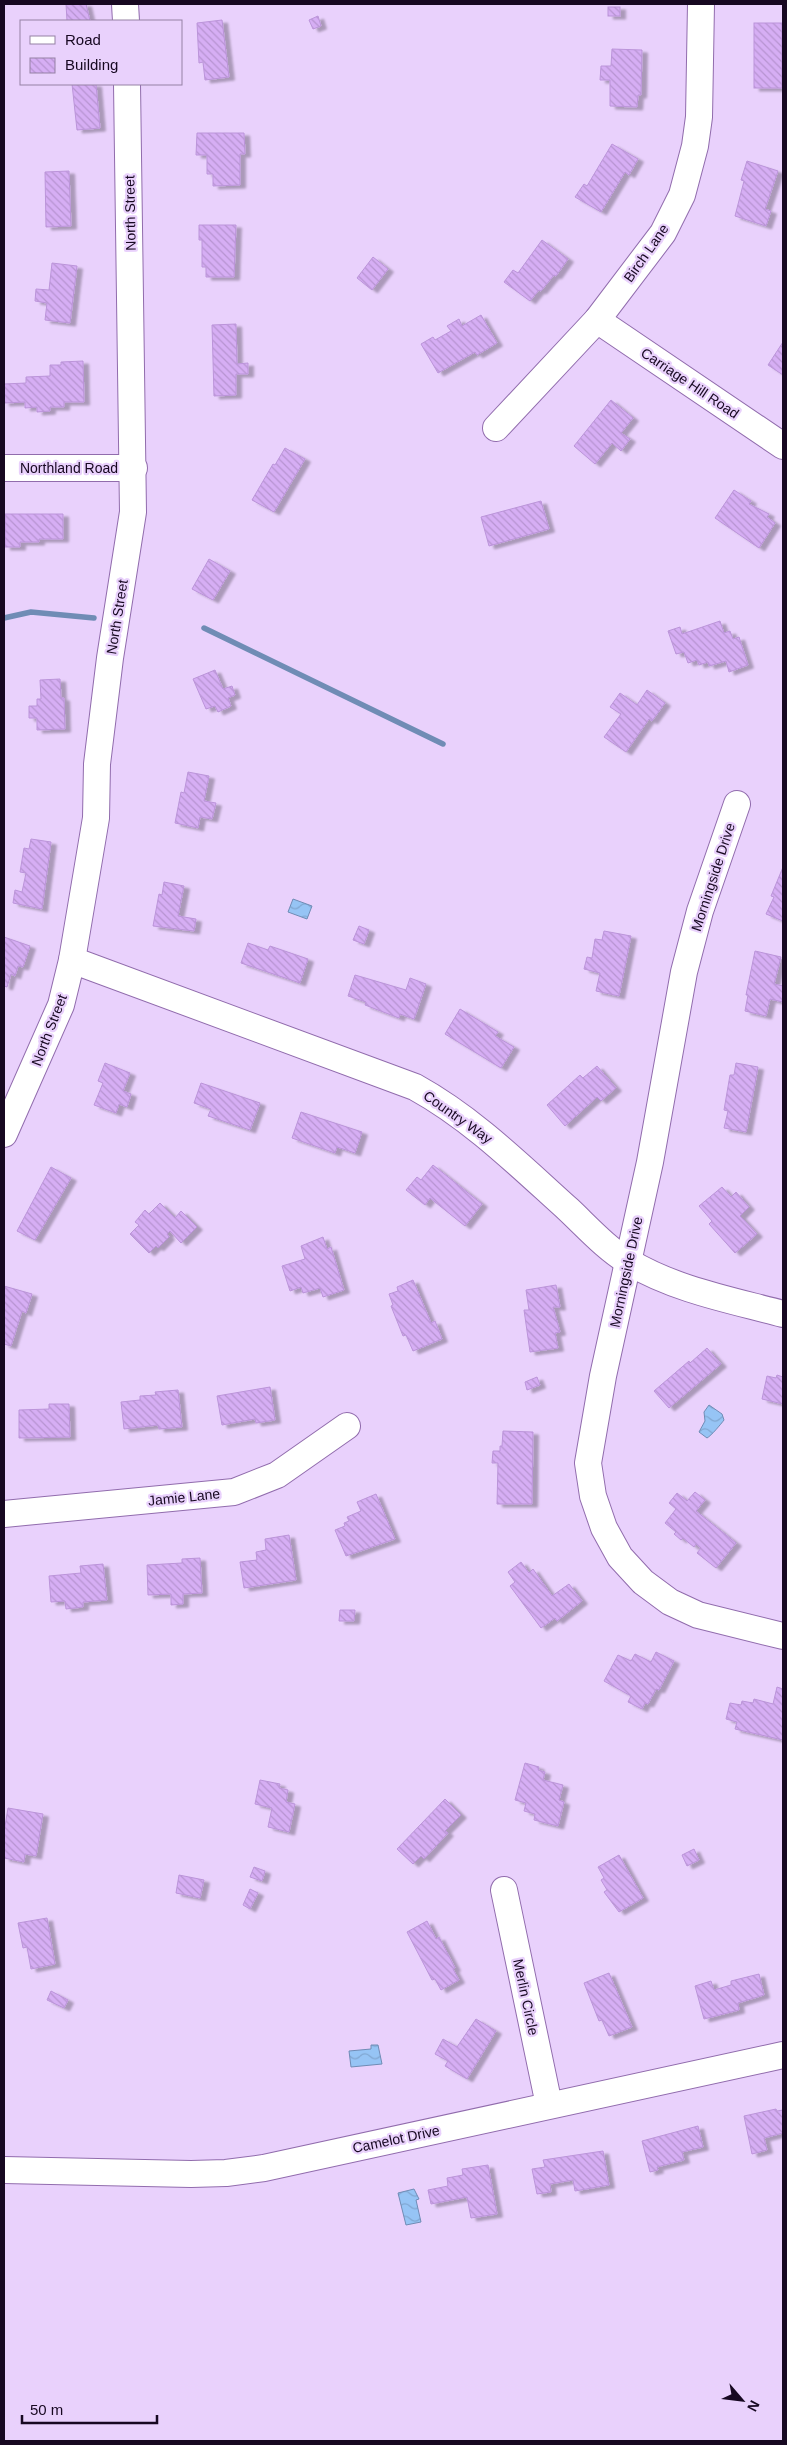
<svg xmlns="http://www.w3.org/2000/svg" width="787" height="2445" viewBox="0 0 787 2445" font-family="Helvetica,sans-serif">
<style>
.water{fill:url(#water-waves);stroke:#708cb5}
.lines{fill:none;stroke-linecap:round;stroke-linejoin:round}
.stream{stroke:#708cb5;stroke-width:5.5}
.building{fill:url(#building-back-hatch);stroke:#bb94d9;filter:url(#shadow)}
.minor-casing{stroke:#916cad;stroke-width:28}
.minor{stroke:#fff;stroke-width:26}
.labels{text-anchor:middle;stroke-width:4.5;stroke-linejoin:round;paint-order:stroke}
.street-label{font-size:14px;fill:#170821;stroke:#e9d1fc}
</style>
<defs>
<pattern id="water-waves" width="16" height="10" patternUnits="userSpaceOnUse" patternTransform="scale(1.25)"><rect width="16" height="10" fill="#96c4f5"/><path d="M0 5q4-4 8 0t8 0" fill="none" stroke="#81a7d2"/></pattern>
<pattern id="building-back-hatch" width="6" height="6" patternUnits="userSpaceOnUse" patternTransform="scale(1.25)"><rect width="6" height="6" fill="#d6aef4"/><path d="M-1 5l2 2M0 0l6 6M5-1l2 2" fill="none" stroke="#b794d1"/></pattern>
<filter id="shadow"><feDropShadow dx="5.5" dy="3" stdDeviation="1" flood-color="#0004"/></filter>
</defs>
<rect width="100%" height="100%" fill="#e9d1fc"/>
<!-- water -->
<g class="water">
<path d="M293,899L312,906L307,919L288,912Z"/>
<path d="M709,1405L722,1414L724,1420C721,1424 711,1436 707,1438L699,1432L705,1421L704,1412Z"/>
<path d="M371,2045H378L382,2064L351,2067L349,2051L371,2049Z"/>
<path d="M414,2189L419,2199L416,2200L421,2222L406,2225L398,2193Z"/>
</g>
<g class="lines">
<!-- stream -->
<g class="stream">
<path d="M4,618L31,612L94,618"/>
<path d="M204,628L443,744"/>
</g>
</g>
<!-- building -->
<g class="building">
<path d="M66,4H86L90,21H67Z"/>
<rect x="608" y="7" width="12" height="9"/>
<path d="M318,16L321,26L313,29L309,20Z"/>
<path d="M222,20L229,77L205,80L203,62L199,63L197,23Z"/>
<rect x="754" y="23" width="28" height="65"/>
<path d="M612,49L642,50L641,95H638L637,107L610,106V80H600L601,66H611Z"/>
<path d="M72,84H96L100,128L77,130Z"/>
<path d="M197,133H244L245,154H240V185L213,186V174H207V155H196Z"/>
<path d="M612,144L638,159L629,175L625,172L601,212L575,197L584,184L587,186Z"/>
<path d="M747,161L778,171L765,209L771,211L766,226L735,216L744,181L741,180Z"/>
<path d="M69,171L71,226L46,227L45,172Z"/>
<path d="M199,225H236L234,277H206V267H202V240H199Z"/>
<path d="M542,240L568,259L556,276L554,275L541,291L539,290L530,301L504,282L513,270L518,273Z"/>
<path d="M373,257L388,269L372,290L357,278Z"/>
<path d="M52,263L77,266L70,323L45,320L47,303L35,301L36,289L49,290Z"/>
<path d="M481,315L497,343L477,355L475,352L438,373L421,344L433,337L435,340L451,331L447,326L459,319L462,326Z"/>
<path d="M236,324L237,364L248,363V374H236V395L214,396L212,325Z"/>
<path d="M783,342V375L768,365Z"/>
<path d="M83,361L84,402H64V407H50V411L37,412V407L25,408V402L4,403V384L26,383V377L50,376V365H61V362Z"/>
<path d="M611,400L633,418L621,433L630,439L621,451L612,443L595,464L574,446Z"/>
<path d="M285,448L305,459L274,512L252,500L273,464L275,465Z"/>
<path d="M734,490L751,501L749,504L769,514L767,517L775,523L759,548L715,518Z"/>
<path d="M541,501L549,529L489,546L481,517Z"/>
<path d="M5,514H63V539H39V542H20V547H5Z"/>
<path d="M209,559L230,571L213,600L192,589Z"/>
<path d="M720,621L724,633L730,631L733,639L739,637L748,665L729,672L726,661L709,666L708,662L699,665L697,660L688,663L684,652L676,654L668,631L680,627L682,634Z"/>
<path d="M215,670L223,689L232,686L235,695L228,698L231,706L218,712L215,706L206,709L193,679Z"/>
<path d="M60,679L61,698H64L65,729L37,730V718H29V706H37V699H41L40,680Z"/>
<path d="M647,690L665,703L652,721L649,719L626,752L604,737L621,714L610,707L620,693L637,705Z"/>
<path d="M188,772L209,776L204,801L216,803L212,819L200,817L198,828L175,823L181,792L184,793Z"/>
<path d="M31,839L51,842L42,909L13,903L15,890L22,892L26,873L20,872L24,848L29,849Z"/>
<path d="M783,867V921L766,914L774,897L771,896Z"/>
<path d="M164,882L184,886L178,916L196,919L194,931L153,926L159,894L162,895Z"/>
<path d="M359,926L369,930L364,944L353,940Z"/>
<path d="M604,931L631,936L619,996L596,991L600,973L584,969L587,957L592,958L595,939L602,940Z"/>
<path d="M4,937L30,946L23,967L18,966L15,976L11,974L7,987L4,986Z"/>
<path d="M248,943L268,950L270,946L308,959L300,983L241,963Z"/>
<path d="M755,951L781,957L774,984L783,986V1002L770,999L766,1016L745,1011L748,995H746Z"/>
<path d="M355,975L406,990L410,978L426,984L414,1019L400,1014L399,1018L365,1005L366,1002L348,996Z"/>
<path d="M460,1009L498,1032L495,1036L514,1047L501,1068L445,1034Z"/>
<path d="M105,1063L130,1073L123,1091L131,1094L127,1107L119,1104L116,1113L94,1105L103,1083L98,1081Z"/>
<path d="M736,1063L758,1067L746,1132L724,1128L728,1111L724,1110L730,1075H734Z"/>
<path d="M597,1066L616,1088L601,1101L597,1097L565,1126L547,1105L580,1075L583,1078Z"/>
<path d="M201,1083L260,1103L250,1130L208,1116L211,1109L194,1103Z"/>
<path d="M301,1112L362,1132L355,1153L337,1147L335,1153L292,1138Z"/>
<path d="M433,1165L482,1204L465,1226L430,1198L425,1205L406,1190L417,1177L421,1180Z"/>
<path d="M51,1167L71,1178L35,1240L17,1231Z"/>
<path d="M722,1187L731,1197L736,1192L749,1207L740,1216L757,1234L735,1253L709,1224L712,1221L699,1206Z"/>
<path d="M160,1203L175,1218L181,1211L197,1227L181,1243L170,1231L167,1234L169,1237L158,1248L156,1246L149,1253L130,1234L139,1225L135,1222L145,1210L149,1214Z"/>
<path d="M323,1237L327,1249L331,1247L344,1290L323,1297L320,1288L303,1293L301,1287L290,1291L282,1266L305,1259L301,1246Z"/>
<path d="M413,1280L431,1323L435,1321L442,1339L413,1351L406,1335L403,1336L391,1306L393,1305L389,1294L398,1291L397,1287Z"/>
<path d="M556,1285L560,1307H553L560,1332L555,1333L558,1348L530,1352L524,1310H529L526,1290Z"/>
<path d="M4,1286L32,1294L26,1313L22,1311L11,1346L4,1344Z"/>
<path d="M707,1348L721,1364L669,1408L654,1391L689,1361L690,1363Z"/>
<path d="M777,1375L783,1377V1404L762,1399L767,1376L776,1378Z"/>
<path d="M537,1377L540,1385L527,1390L525,1382Z"/>
<path d="M270,1387L275,1420L256,1423L255,1419L222,1425L217,1396Z"/>
<path d="M178,1390L182,1427L159,1429L158,1425L124,1429L121,1402L140,1400V1396L156,1395L155,1392Z"/>
<path d="M49,1404H69L70,1437L19,1438V1410L49,1409Z"/>
<path d="M503,1431L533,1432L532,1504H497L498,1463H492L493,1451H500V1446H502Z"/>
<path d="M695,1492L705,1500L696,1511L736,1543L716,1568L697,1553L701,1548L696,1544L694,1547L683,1538L681,1540L674,1534L676,1532L665,1523L676,1509L669,1503L677,1493L687,1501Z"/>
<path d="M376,1494L395,1539L346,1556L335,1530L345,1526L344,1523L349,1521L347,1517L361,1511L357,1502Z"/>
<path d="M289,1535L296,1580L244,1588L240,1562L257,1560L256,1552L266,1550L265,1539Z"/>
<path d="M200,1558L202,1593L183,1594V1604L171,1605V1594L148,1595L147,1565L182,1563V1559Z"/>
<path d="M521,1562L529,1573L533,1569L552,1596L569,1584L582,1601L557,1621L555,1618L541,1628L510,1586L515,1582L508,1572Z"/>
<path d="M103,1564L107,1600L83,1602V1607L66,1609L65,1601L51,1602L49,1576L81,1573L80,1566Z"/>
<path d="M340,1610H355L354,1621H339Z"/>
<path d="M656,1652L674,1661L659,1690L656,1689L648,1704L645,1703L642,1709L628,1702L631,1696L604,1681L618,1655L631,1661L635,1654L651,1662Z"/>
<path d="M777,1687L783,1689V1740L735,1729L737,1722L726,1719L730,1703L741,1705L742,1701L753,1703L754,1699L773,1704Z"/>
<path d="M525,1763L539,1767L538,1770L545,1772L543,1780L563,1785L559,1800L564,1802L558,1826L534,1820L535,1814L524,1811L526,1803L515,1800Z"/>
<path d="M260,1780L280,1784L279,1788L288,1790L286,1802L295,1804L289,1832L268,1827L272,1808L255,1804Z"/>
<path d="M445,1799L461,1815L445,1831L448,1833L424,1859L421,1856L413,1864L397,1849Z"/>
<path d="M8,1808L43,1814L36,1856L25,1854L24,1862L4,1858V1832Z"/>
<path d="M694,1849L699,1860L687,1866L682,1855Z"/>
<path d="M619,1855L643,1898L619,1912L604,1892L607,1890L601,1880L604,1878L598,1867Z"/>
<path d="M254,1867L265,1871L262,1881L250,1877Z"/>
<path d="M179,1875L204,1880L200,1898L176,1893Z"/>
<path d="M250,1889L258,1893L250,1909L243,1905Z"/>
<path d="M47,1918L55,1964L31,1969L27,1947L23,1948L18,1923Z"/>
<path d="M427,1921L436,1939L439,1937L455,1968L453,1969L459,1980L441,1990L435,1979L432,1980L407,1932Z"/>
<path d="M609,1973L632,2027L609,2036L602,2020L599,2021L584,1983Z"/>
<path d="M759,1974L764,1995L738,2003L739,2010L704,2019L695,1986L711,1981L714,1990L731,1985V1981Z"/>
<path d="M51,1991L68,2000L64,2008L47,2000Z"/>
<path d="M476,2019L496,2031L467,2079L445,2066L448,2061L435,2054L443,2039L457,2047Z"/>
<path d="M776,2109L777,2111L783,2110V2133L764,2138L767,2150L752,2154L744,2116Z"/>
<path d="M698,2126L703,2147L682,2152L684,2160L657,2167L658,2170L650,2172L642,2141Z"/>
<path d="M603,2151L609,2185L575,2191L573,2180L550,2184L551,2192L537,2194L532,2169L545,2167L543,2160Z"/>
<path d="M488,2165L497,2214L471,2218L467,2197L431,2204L428,2190L448,2186L447,2178L463,2175L462,2169Z"/>
</g>
<g class="lines">
<defs>
<g id="minor">
<path d="M125,4L126,21"/>
<path d="M597,320L783,446"/>
<path d="M496,428L597,320L663,233L682,195L695,146L699,117L701,4"/>
<path d="M4,468H134"/>
<path d="M737,804L700,911L684,972L650,1162L603,1376L588,1463L593,1496L604,1528L620,1557L643,1582L670,1602L698,1615L783,1636"/>
<path d="M72,960L415,1087C473,1119 520,1166 569,1210C588,1228 607,1249 629,1262C676,1290 731,1300 783,1314"/>
<path d="M4,1134L61,1005L72,960L96,818L97,764L110,658L133,512L127,84"/>
<path d="M4,1514L234,1492L277,1475L347,1426"/>
<path d="M504,1890L549,2105"/>
<path d="M4,2170L191,2174L226,2173L264,2168L783,2055"/>
</g>
</defs>
<!-- minor casing -->
<use href="#minor" class="minor-casing"/>
<!-- minor -->
<use href="#minor" class="minor"/>
</g>
<g class="labels">
<!-- street labels -->
<g class="street-label">
<text transform="translate(130 213) rotate(-91)" y="5">North Street</text>
<text transform="translate(646 253) rotate(-55)" y="5">Birch Lane</text>
<text transform="translate(690 383) rotate(34)" y="5">Carriage Hill Road</text>
<text x="69" y="473">Northland Road</text>
<text transform="translate(117 617) rotate(-81)" y="5">North Street</text>
<text transform="translate(713 877) rotate(-72)" y="5">Morningside Drive</text>
<text transform="translate(49 1030) rotate(-69)" y="5">North Street</text>
<text transform="translate(458 1117) rotate(35)" y="5">Country Way</text>
<text transform="translate(626 1272) rotate(-78)" y="5">Morningside Drive</text>
<text transform="translate(184 1497) rotate(-6)" y="5">Jamie Lane</text>
<text transform="translate(526 1997) rotate(78)" y="5">Merlin Circle</text>
<text transform="translate(396 2139) rotate(-12)" y="5">Camelot Drive</text>
</g>
</g>
<!-- border -->
<rect width="787" height="2445" fill="none" stroke="#170821" stroke-width="10"/>
<!-- legend -->
<rect x="20" y="20" width="162" height="65" fill="#e9d1fc" stroke="#9581a4"/>
<rect x="30" y="36" width="25" height="8" fill="#ffffff" stroke="#9581a4"/>
<text x="65" y="45" font-size="15" fill="#170821">Road</text>
<rect x="30" y="58" width="25" height="15" fill="url(#building-back-hatch)" stroke="#9581a4"/>
<text x="65" y="70" font-size="15" fill="#170821">Building</text>
<!-- north arrow -->
<g transform="translate(742 2400) rotate(118)" stroke="#e9d1fc" stroke-width="4" paint-order="stroke">
<path d="M0-4L9 19L0 12L-9 19Z" fill="#170821"/>
<text y="-8" font-size="14" font-weight="bold" text-anchor="middle" fill="#170821">N</text>
</g>
<!-- scale -->
<path d="M22 2415v8h135v-8" fill="none" stroke="#170821" stroke-width="2.5"/>
<text x="30" y="2415" font-size="15" fill="#170821" stroke="#e9d1fc" stroke-width="4" paint-order="stroke">50 m</text>
</svg>
